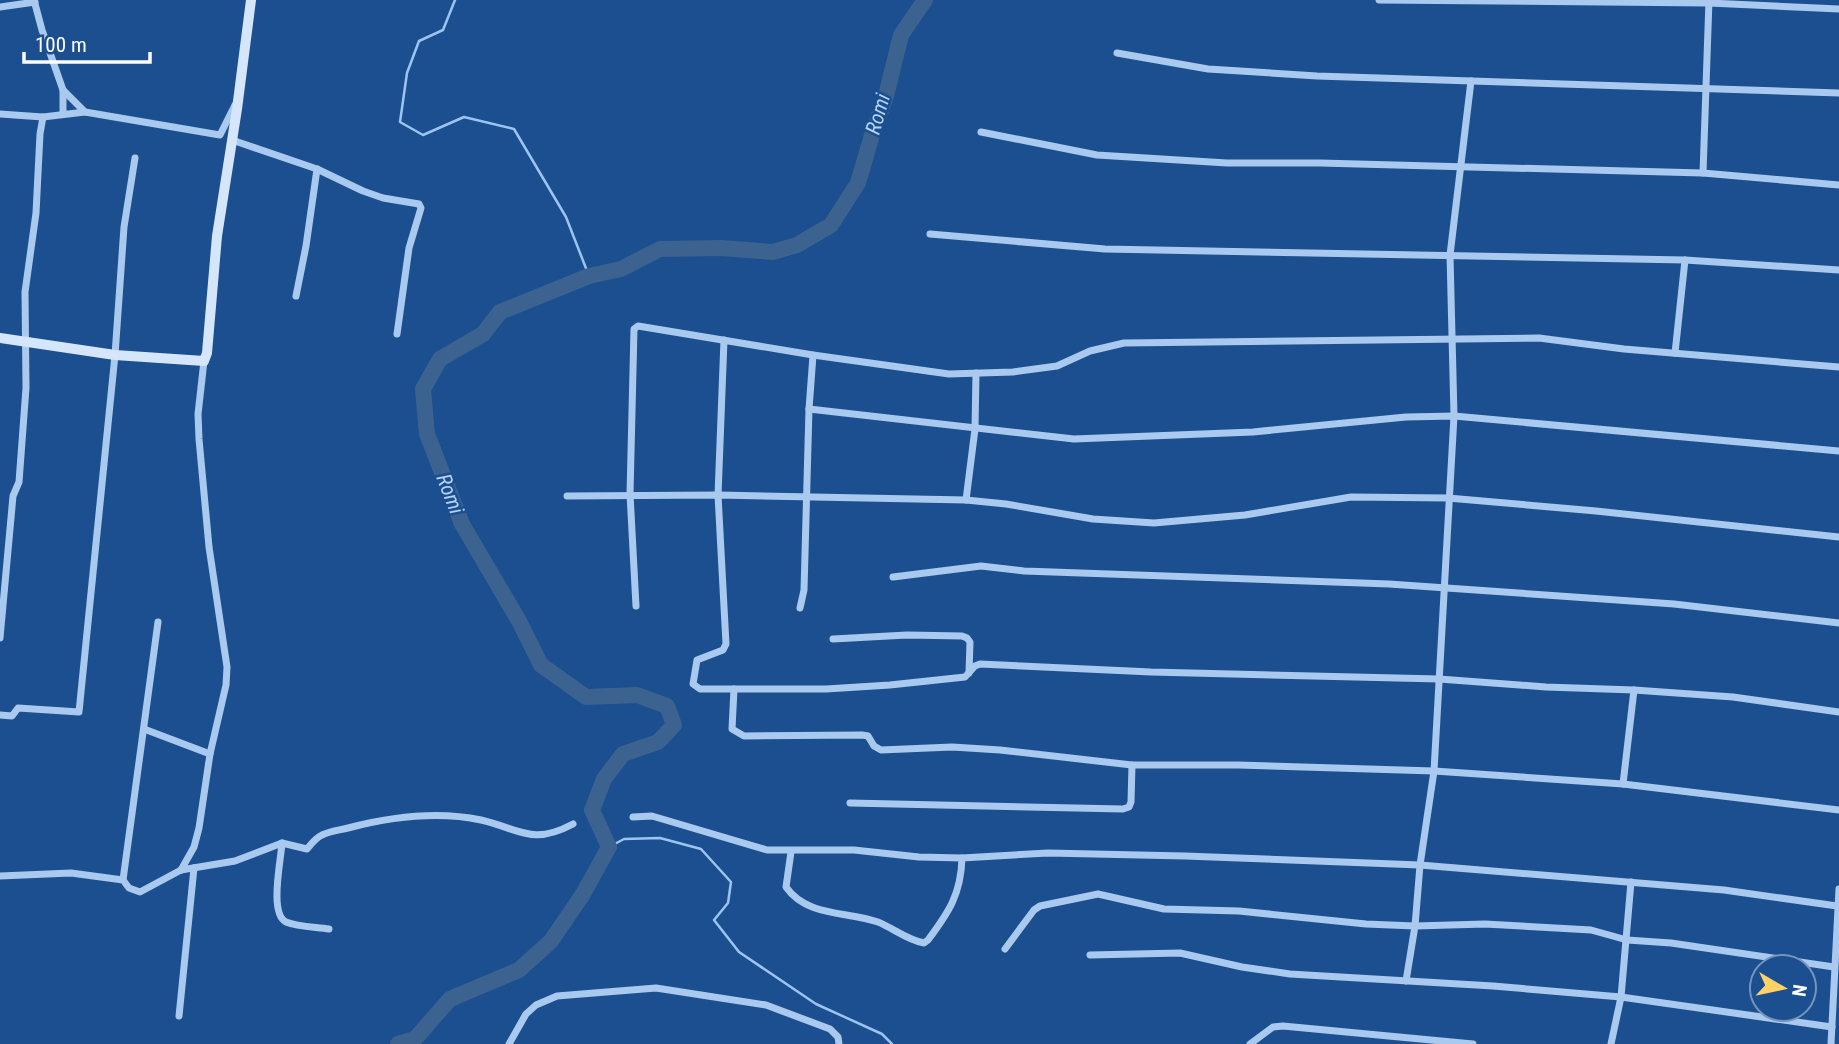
<svg xmlns="http://www.w3.org/2000/svg" width="1839" height="1044" viewBox="0 0 1839 1044" font-family="'Roboto Condensed',sans-serif">
<style>
.lines{fill:none;stroke-linecap:round;stroke-linejoin:round}
.stream{stroke:#9cc4f0;stroke-width:2.5}
.river{stroke:#3c6290;stroke-width:16}
.street{stroke:#a9c9ee;stroke-width:7}
.secondary{stroke:#d6e6fa;stroke-width:10}
.labels{text-anchor:middle;stroke-width:5;stroke-linejoin:round;paint-order:stroke}
.water-label{font-size:21px;font-style:italic;fill:#b5d3f5;stroke:#1b4f8f}
</style>
<rect width="100%" height="100%" fill="#1b4f8f"/>
<g class="lines">
<!-- stream -->
<g class="stream">
<path d="M455,0L443,30L419,41L407,73L400,122L423,135L464,117L514,129L566,217L589,276"/>
<path d="M609,847L624,839L660,838L701,849L731,882L728,903L714,920L739,952L816,1004L882,1034L892,1044"/>
</g>
<!-- river -->
<path class="river" d="M398,1044L415,1039L450,999L519,970L551,941L583,894L609,847L592,810L604,779L623,754L658,742L674,725L667,706L637,695L586,697L541,665L519,621L462,524L427,434L423,389L440,359L483,334L500,312L589,276L621,269L660,249L721,248L773,252L797,245L831,225L858,183L872,135L886,96L901,35L925,0"/>
<!-- street -->
<g class="street">
<path d="M34,0L42,30L63,90L85,112L220,135L235,105"/>
<path d="M1379,0L1709,3L1839,9"/>
<path d="M0,7L35,2"/>
<path d="M1117,53L1208,69L1317,76L1839,93"/>
<path d="M63,90V113"/>
<path d="M0,114L43,117L85,112"/>
<path d="M981,132L1097,155L1227,163H1320L1703,173L1839,185"/>
<path d="M232,140L317,169L363,191L383,198L419,204L421,208L409,248L397,334"/>
<path d="M1703,173L1709,0"/>
<path d="M930,234L1105,249L1685,260L1839,270"/>
<path d="M296,296L306,246L317,169"/>
<path d="M724,340L718,495L726,644L723,650L697,660L693,684L700,689H826L890,685L965,677L975,666L980,664L1151,672L1439,679L1546,687L1634,690L1733,697L1839,712"/>
<path d="M1675,353L1685,260"/>
<path d="M809,409L1074,439L1253,432L1406,417L1454,416L1839,451"/>
<path d="M567,496L718,495L966,500L1006,504L1093,519L1154,523L1245,515L1351,497L1448,498L1596,511L1839,537"/>
<path d="M966,500L975,429L976,373"/>
<path d="M893,577L981,566L1024,571L1389,584L1674,604L1839,623"/>
<path d="M636,606L630,494L634,329L638,326L813,355L949,374L1013,372L1057,366L1090,351L1124,343L1539,338L1624,349L1839,367"/>
<path d="M800,608L804,590L809,409L813,355"/>
<path d="M0,638L13,496L19,482L26,388L25,292L36,213L40,134L43,117"/>
<path d="M833,639L907,635L962,636L967,638L970,642L969,673"/>
<path d="M734,689L732,729L744,736L862,735L868,736L874,746L881,750L952,747L1000,750L1132,765H1238L1434,771L1623,784L1839,810"/>
<path d="M0,715L12,716L18,708L79,712L115,355L124,227L135,158"/>
<path d="M144,729L210,754"/>
<path d="M1623,784L1634,690"/>
<path d="M850,803L1123,809L1129,807L1131,802L1132,765"/>
<path d="M633,817L652,816L767,850H854L919,857L962,858L1048,853L1185,856L1420,865L1724,890L1837,906"/>
<path d="M282,843C281,860 269,914 286,922C298,927 316,927 329,929"/>
<path d="M791,852L786,887C807,917 846,911 878,922C893,928 907,940 924,943L928,940C949,912 961,894 962,858"/>
<path d="M181,870L194,847L199,828L210,754L226,685L227,667L209,547L199,439L198,414L204,361"/>
<path d="M0,876L71,873L123,880L129,888L140,892L181,870L235,861L282,843L307,849C311,844 317,837 322,835C330,831 340,830 348,828C390,817 438,811 481,820C520,829 532,846 573,824"/>
<path d="M123,880L158,622"/>
<path d="M1005,949L1034,910L1040,906L1098,894L1164,909L1239,911L1366,924L1415,926L1485,924L1591,930L1627,940L1671,943L1834,967"/>
<path d="M1090,955L1180,953L1242,967L1290,974L1493,986L1621,997L1832,1027"/>
<path d="M1406,981L1415,926L1420,865L1434,771L1454,416L1450,255L1471,81"/>
<path d="M179,1016L194,868"/>
<path d="M509,1044L526,1014L536,1005L557,996L656,988L766,1005L830,1029L838,1037L839,1044"/>
<path d="M1250,1044L1273,1027L1283,1026L1473,1044"/>
<path d="M1611,1044L1621,997L1631,882"/>
<path d="M1831,1044L1839,889"/>
</g>
<!-- secondary -->
<path class="secondary" d="M0,338L115,355L204,361L207,353L217,236L237,109L251,0"/>
</g>
<g class="labels">
<!-- water labels -->
<g class="water-label">
<text transform="translate(878 114) rotate(-74)" y="7">Romi</text>
<text transform="translate(450 494) rotate(69)" y="7">Romi</text>
</g>
</g>
<!-- north arrow -->
<g transform="translate(1783 988) rotate(99)"><circle r="33" fill="#1b4f8f" stroke="#7695bc" stroke-width="2"/>
<path d="M0-5L12 26L0 18L-12 26Z" fill="#ffd166"/>
<text y="-10" font-size="19" font-weight="bold" text-anchor="middle" fill="#ffffff">N</text>
</g>
<!-- scale -->
<path d="M24 52v10h126v-10" fill="none" stroke="#ffffff" stroke-width="3.5"/>
<text x="35" y="52" font-size="21" fill="#ffffff" stroke="#1b4f8f" stroke-width="5" paint-order="stroke">100 m</text>
</svg>
